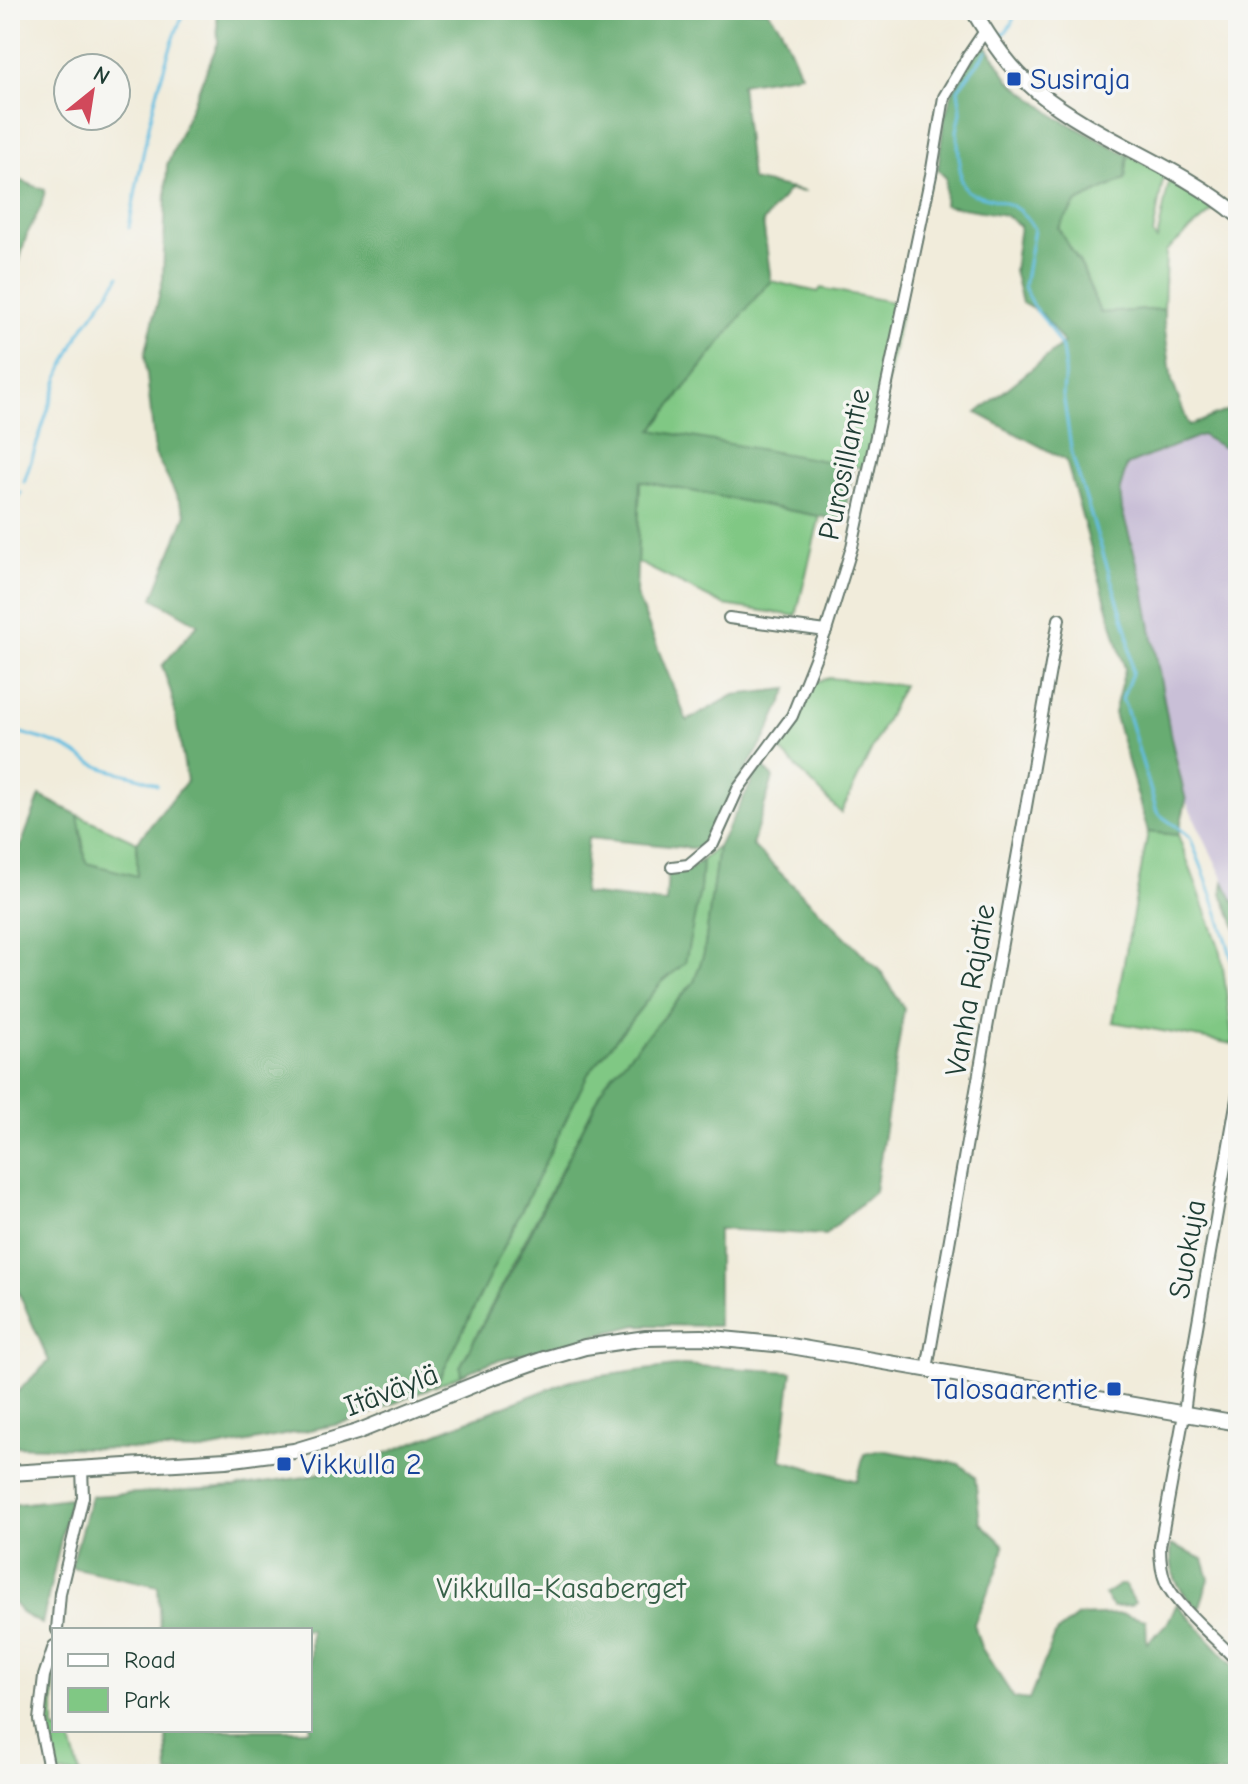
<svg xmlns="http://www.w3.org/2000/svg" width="1248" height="1784" viewBox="0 0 1248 1784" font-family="'Comic Neue',sans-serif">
	<rect width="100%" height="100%" fill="#f6f6f2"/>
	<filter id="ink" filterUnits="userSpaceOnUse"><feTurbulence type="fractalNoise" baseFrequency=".0125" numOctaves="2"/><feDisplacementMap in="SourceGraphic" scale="16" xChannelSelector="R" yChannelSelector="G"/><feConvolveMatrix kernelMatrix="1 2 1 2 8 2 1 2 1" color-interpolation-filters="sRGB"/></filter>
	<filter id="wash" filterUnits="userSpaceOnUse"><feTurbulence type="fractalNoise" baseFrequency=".006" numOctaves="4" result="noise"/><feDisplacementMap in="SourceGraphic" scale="32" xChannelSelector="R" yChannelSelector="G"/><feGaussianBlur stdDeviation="1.8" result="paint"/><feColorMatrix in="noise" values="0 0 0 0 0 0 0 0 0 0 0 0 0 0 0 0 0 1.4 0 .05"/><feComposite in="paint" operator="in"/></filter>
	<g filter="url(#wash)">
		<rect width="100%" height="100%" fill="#f1ecdb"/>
		<polygon fill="#c9bfd7" points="1201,434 1222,447 1238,444 1238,909 1186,801 1171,738 1157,659 1122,510 1120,489 1127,465"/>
		<g fill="#80c884" stroke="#50825c" stroke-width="2">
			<polygon points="1128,155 1164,174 1153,235 1157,240 1170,177 1217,207 1166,251 1164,309 1100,313 1082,267 1058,228 1077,202 1125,179"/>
			<polygon points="771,281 818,292 821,288 903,304 869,469 652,431 757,296"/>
			<polygon points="640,480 820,516 796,616 724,605 637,562"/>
			<polygon points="829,678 903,685 841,813 776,746 798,716 811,683"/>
			<polygon points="78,815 137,842 137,877 86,863"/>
			<polygon points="1148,832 1178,835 1221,952 1233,1044 1113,1022"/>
			<polygon points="718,847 704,953 694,982 606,1082 460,1367 461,1375 436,1386 588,1074 661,983 684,962 700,890 702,860"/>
			<polygon points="50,1668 54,1682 54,1730 68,1730 80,1774 56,1774 43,1720"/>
		</g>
		<g fill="#68ac72" stroke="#447453" stroke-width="2">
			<polygon points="217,10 767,10 781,28 801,74 741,84 751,180 806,192 789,190 763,222 771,281 757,296 652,430 853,466 844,521 640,481 636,594 687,721 734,695 788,689 765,739 735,787 710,841 700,849 588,838 583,894 666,903 668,872 688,870 702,860 700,890 685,963 661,983 588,1074 436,1386 350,1422 202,1451 10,1446 10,1399 49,1361 10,1273 10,874 40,796 78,815 86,863 137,876 137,842 187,781 171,692 162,666 198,624 153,598 186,514 155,454 145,355 163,279 167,165 218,43"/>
			<polygon points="981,44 986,45 1010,81 1058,118 1128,155 1125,179 1077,202 1058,228 1082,267 1100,313 1164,309 1164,322 1172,381 1189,426 1238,406 1238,444 1222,447 1201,435 1127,465 1120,489 1122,510 1143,584 1171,738 1186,801 1178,835 1148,832 1114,713 1125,669 1066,460 977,413 1064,343 1042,314 1022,303 1014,270 1020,226 1005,215 944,205 946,178 938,170 944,119 953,91"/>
			<polygon points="10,172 11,177 45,190 41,207 27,234 10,294"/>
			<polygon points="761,764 773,778 752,845 882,973 904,1009 875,1191 825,1235 718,1229 718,1326 637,1325 489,1363 461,1375 460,1367 514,1266 606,1082 694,982 704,953 718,847"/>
			<polygon points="1224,882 1238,909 1238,932 1222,894"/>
			<polygon points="682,1365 792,1372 781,1460 857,1481 864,1454 881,1450 959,1464 975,1477 980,1522 1004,1545 1000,1564 974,1624 981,1647 1014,1698 1029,1700 1056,1633 1078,1616 1122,1614 1146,1620 1147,1643 1167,1624 1177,1604 1238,1671 1238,1774 168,1774 166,1730 310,1730 310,1630 160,1630 158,1586 71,1567 91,1496 236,1487 305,1477 369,1460 571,1380"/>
			<polygon points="70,1498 42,1624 23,1614 10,1599 10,1505"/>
			<path d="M1171,1545L1203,1559L1209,1579L1199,1609C1176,1587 1170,1577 1171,1545Z"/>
			<polygon points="1119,1585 1125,1585 1135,1603 1130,1606 1113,1607 1104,1595"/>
		</g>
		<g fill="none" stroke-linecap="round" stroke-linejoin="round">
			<g stroke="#63bee1" stroke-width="3">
				<path d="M1000,37C1010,29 1013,22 1016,10"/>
				<path d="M987,51L958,89L961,112L957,131L961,181L967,191L973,194C1001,202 1018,201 1034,229L1024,286L1032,305L1046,322L1062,348L1065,370L1063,394L1072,455L1128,633L1132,673L1122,699L1126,708L1157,812C1167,822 1180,827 1190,837C1210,886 1225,931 1238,981"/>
				<path d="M129,227C143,154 155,79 185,10"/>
				<polyline points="24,482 60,374 79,334 118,279 119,276"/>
				<polyline points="10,535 14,511 21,493"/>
				<path d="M10,730C28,735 47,739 64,747C77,754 89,763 103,768C121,774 139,775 157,785"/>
			</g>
		</g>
	</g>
	<g filter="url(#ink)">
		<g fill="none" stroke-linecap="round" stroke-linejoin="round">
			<defs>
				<g id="street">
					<polyline points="729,618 826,631"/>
					<polyline points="672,867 688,865 713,844 738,789 792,716 826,631 852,547 869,469 931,175 944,97 968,56 985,31"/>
					<path d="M1238,1093L1189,1373L1184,1414L1160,1546C1160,1559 1161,1572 1166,1583C1178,1608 1218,1640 1238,1662"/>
					<polyline points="927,1369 1059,619"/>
					<polyline points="57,1630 60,1593 83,1497 82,1468"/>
					<polyline points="50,1774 39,1720 44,1676 54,1646"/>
				</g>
				<g id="secondary">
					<path d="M973,10C991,41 1010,69 1038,92C1099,141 1178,165 1238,215"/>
					<polyline points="10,1473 226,1460 294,1451 357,1432 493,1377 544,1359 585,1347 646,1338 702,1337 785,1345 1238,1423"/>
				</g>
			</defs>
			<use href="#street" stroke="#687a6e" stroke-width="14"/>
			<use href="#secondary" stroke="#687a6e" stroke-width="18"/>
			<use href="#street" stroke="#fff" stroke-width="10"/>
			<use href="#secondary" stroke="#fff" stroke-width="14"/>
		</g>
	</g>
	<g fill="#1a4fb4" stroke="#f6f6f2" stroke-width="3">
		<rect x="1006" y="71" width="16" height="16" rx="4"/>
		<rect x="1106" y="1381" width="16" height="16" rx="4"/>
		<rect x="276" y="1456" width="16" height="16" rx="4"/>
	</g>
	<g text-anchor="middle" stroke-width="7" stroke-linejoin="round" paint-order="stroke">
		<g font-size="30" fill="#164399" stroke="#f6f6f2" text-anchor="start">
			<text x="1030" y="89">Susiraja</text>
			<text x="1098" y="1399" text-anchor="end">Talosaarentie</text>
			<text x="300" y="1474">Vikkulla 2</text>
		</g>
		<g font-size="30" fill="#1f3d34" stroke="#f6f6f2">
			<text transform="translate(844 464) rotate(-78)" y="10">Purosillantie</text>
			<text transform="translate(970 990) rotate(-80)" y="10">Vanha Rajatie</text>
			<text transform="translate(1187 1249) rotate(-80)" y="10">Suokuja</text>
			<text transform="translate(391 1390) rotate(-21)" y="10">Itäväylä</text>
		</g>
		<g font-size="30" fill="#376048" stroke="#f6f6f2">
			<text x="561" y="1598">Vikkulla-Kasaberget</text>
		</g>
	</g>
	<rect width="1248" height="1784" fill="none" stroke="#f6f6f2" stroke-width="40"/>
	<rect x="52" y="1628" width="260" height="104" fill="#f6f6f2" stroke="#a0aca6" stroke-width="2"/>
	<rect x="68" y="1654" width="40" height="12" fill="#ffffff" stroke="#a0aca6" stroke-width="2"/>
	<text x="124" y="1668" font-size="24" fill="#1f3d34">Road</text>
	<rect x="68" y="1688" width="40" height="24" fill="#80c884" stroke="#a0aca6" stroke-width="2"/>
	<text x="124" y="1708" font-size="24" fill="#1f3d34">Park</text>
	<g transform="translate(92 92) rotate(30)"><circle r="38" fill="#f6f6f2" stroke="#a0aca6" stroke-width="2"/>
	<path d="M0-6L14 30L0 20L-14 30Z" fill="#d1495b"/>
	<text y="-12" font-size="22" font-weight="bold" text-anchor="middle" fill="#1f3d34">N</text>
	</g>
</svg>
